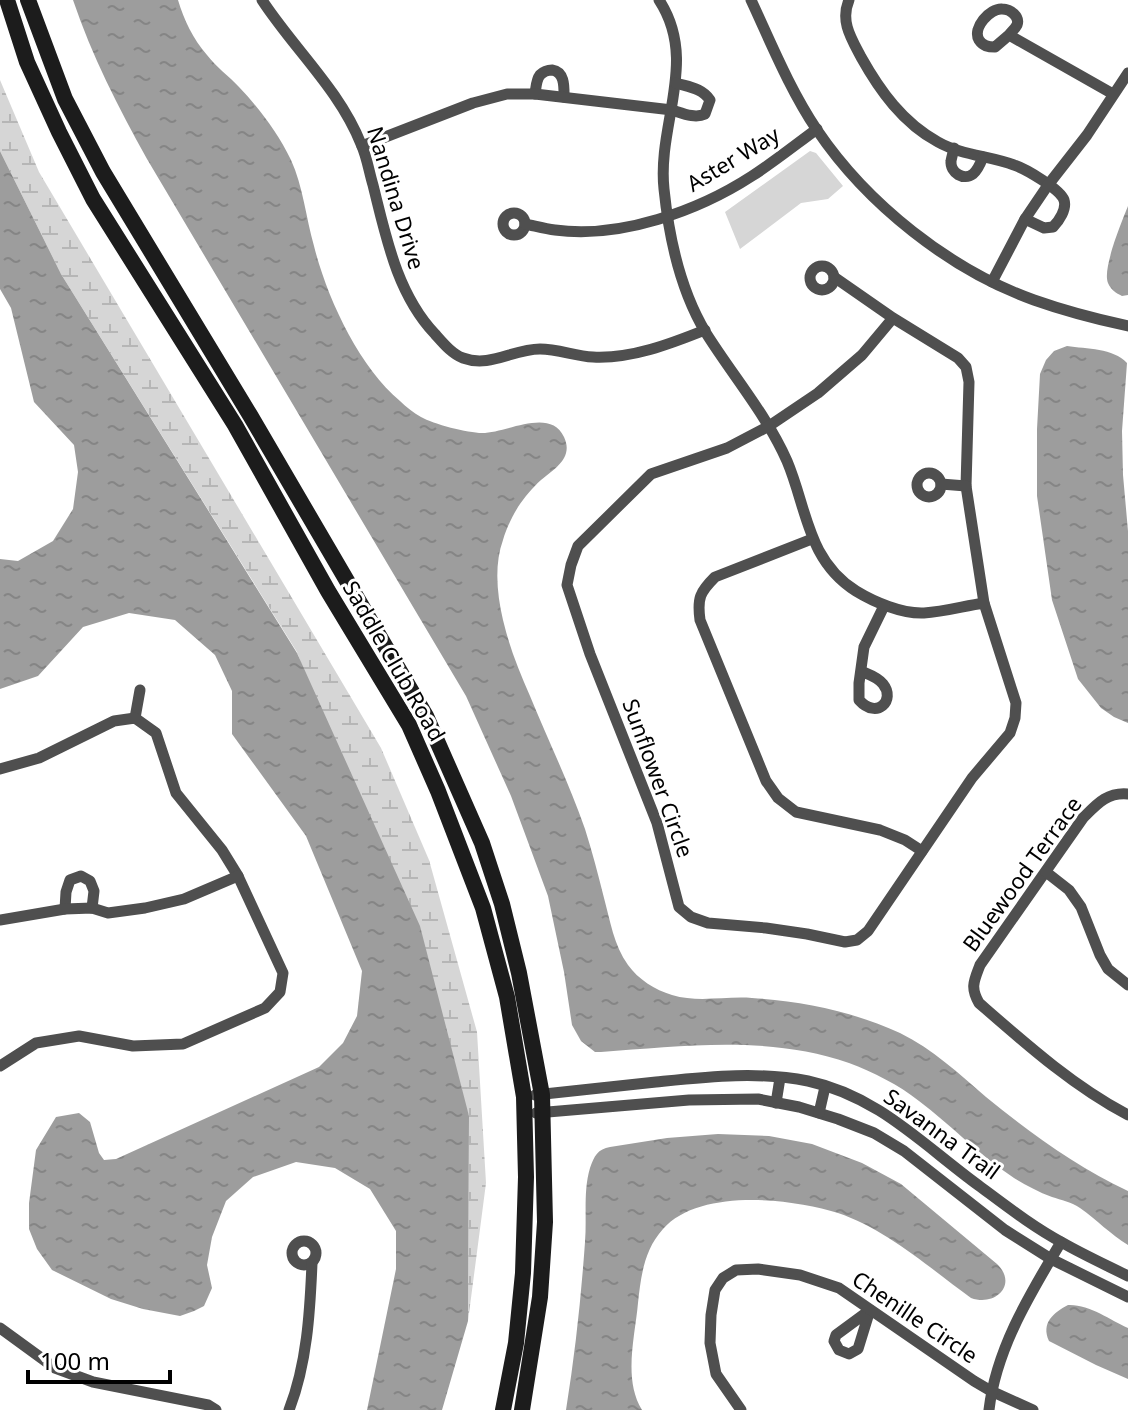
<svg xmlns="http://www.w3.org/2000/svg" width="1128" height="1410" viewBox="0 0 1128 1410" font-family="'Noto Sans',sans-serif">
	<defs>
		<pattern id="wetland-marsh" width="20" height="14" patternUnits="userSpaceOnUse" patternTransform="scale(2)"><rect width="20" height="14" fill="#d6d6d6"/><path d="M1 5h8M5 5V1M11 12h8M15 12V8" fill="none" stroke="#b6b6b6"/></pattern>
		<pattern id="water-ripples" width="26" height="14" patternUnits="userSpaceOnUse" patternTransform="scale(2)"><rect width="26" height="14" fill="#9d9d9d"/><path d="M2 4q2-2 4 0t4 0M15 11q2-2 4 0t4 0" fill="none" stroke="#858585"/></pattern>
	</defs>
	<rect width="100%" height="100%" fill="#fff"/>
	<polygon fill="#d6d6d6" points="810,151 816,153 843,186 828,199 801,203 740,249 725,212"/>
	<polygon fill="url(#wetland-marsh)" points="0,80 39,172 381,748 429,860 477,1032 486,1183 468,1321 469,1116 297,652 61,274 0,151"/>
	<g fill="url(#water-ripples)">
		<path d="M73,0H178C184,20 193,39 207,55C216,67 229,76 239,87C259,108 278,133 291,160C303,186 306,218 314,246C327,298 359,367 400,401C406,407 414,413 421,417C433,424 468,433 482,433C507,433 550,407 564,437C574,458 554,469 541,480C533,487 524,498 518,507C512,517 506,529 503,540C494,565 497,594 503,620C509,646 519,671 530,696C548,740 569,783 585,829C592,851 598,874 604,898C610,920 614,946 628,965C638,979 655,990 672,995C698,1003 725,996 752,998C803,1001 854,1012 900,1033C933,1049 959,1074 986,1097C1030,1133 1077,1167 1128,1191V1245C1110,1234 1097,1220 1080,1208C1072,1202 1061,1200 1052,1197C1038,1192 1026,1185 1014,1178C979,1155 951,1125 919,1101C899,1085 873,1072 849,1063C769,1035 684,1046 601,1052H595L581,1041L572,1025L564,972L548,896L511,796L466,696L147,159C118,107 92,56 73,0Z"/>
		<polygon points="0,151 61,274 297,653 420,926 469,1116 468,1321 442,1410 367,1410 396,1269 396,1231 370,1189 335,1168 296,1162 253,1177 226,1201 212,1237 207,1265 212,1288 204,1306 194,1311 180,1316 143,1309 111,1299 52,1270 37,1249 29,1229 29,1203 36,1150 56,1117 79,1113 90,1122 99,1153 104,1160 116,1159 319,1067 343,1043 357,1016 362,971 306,836 232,734 232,691 215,655 175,620 129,613 83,627 38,676 0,689 0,559 18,561 53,541 73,509 78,472 74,445 34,402 11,308 0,289"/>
		<path d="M1128,206V295L1122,296C1116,293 1111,290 1108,283C1102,269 1122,221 1128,206Z"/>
		<path d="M1067,346C1087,349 1113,348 1127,363L1122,431L1123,475L1128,531V723L1114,717L1101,708L1078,679L1052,600L1037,496V429L1040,374L1046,360L1054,351Z"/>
		<path d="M718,1134L769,1136L812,1144L862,1163L901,1184L997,1264C1018,1284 996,1307 971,1298C931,1269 886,1229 838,1213C791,1198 699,1188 663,1229C644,1250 641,1276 638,1303C635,1337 623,1379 642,1410H566C575,1354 581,1299 585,1242C587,1218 583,1191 590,1168C594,1156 598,1149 610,1147L667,1138Z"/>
		<path d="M1068,1305C1089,1304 1110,1320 1128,1328V1379L1096,1365L1049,1341C1041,1323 1053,1313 1068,1305Z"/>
	</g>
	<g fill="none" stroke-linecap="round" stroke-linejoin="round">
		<g stroke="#4f4f4f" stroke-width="11">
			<path d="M262,0C294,49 339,89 361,144C367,157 369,172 373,185C386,237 397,294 435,334C443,343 452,354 463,358C490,368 513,349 540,349C558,349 575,356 593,357C631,359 670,344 705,330"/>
			<path d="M659,0C699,61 657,124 664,189C669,238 680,290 706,333C733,376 766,414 787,461C807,508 807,560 856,591C874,602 902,614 924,613C944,612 964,606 984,603"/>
			<path d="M751,0C771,43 790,90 817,130C867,204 950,270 1034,300C1065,311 1096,319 1128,326"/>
			<path d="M849,0C840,21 851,38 861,57C880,91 903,123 938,142C961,155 990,156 1014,165C1026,169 1060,189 1064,200C1067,209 1059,221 1053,227L1044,228L1025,219"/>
			<path d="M1009,35C1011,32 1015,29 1017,25C1020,17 1011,9 1002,9C990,8 972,28 979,40C983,46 988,47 995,47L1009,35L1113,94"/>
			<path d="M535,94C536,88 536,80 540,75C543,72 548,70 552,70C565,72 564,87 564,97"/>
			<path d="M362,146L473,103L507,94H535L672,110C682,113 695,119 705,114L710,100C702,88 689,87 676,83"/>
			<path d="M954,148C954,149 951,160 951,161C950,173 964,181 973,174C978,170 981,162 983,157"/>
			<circle cx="514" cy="224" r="11"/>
			<path d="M525,224C535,226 545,229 555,230C620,239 698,211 752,176C774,162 795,145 817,129"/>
			<circle cx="822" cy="278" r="12"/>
			<polyline points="834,277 893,318 958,358 966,367 969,382 966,486 984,603 1016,703 1015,718 1010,733 972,778 868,931 857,940 845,942 807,934 766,928 708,923 691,917 679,907 657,823 590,654 567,585 571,565 578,546 651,474 727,448 769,426 818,393 862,355 893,318"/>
			<polyline points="992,282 1025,219 1048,185 1087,135 1128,73"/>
			<circle cx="929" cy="485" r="12"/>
			<polyline points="941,484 966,486"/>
			<path d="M812,539L715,577C700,592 697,598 700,620L766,781L778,798L796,812L880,830L905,840L922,851"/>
			<path d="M861,671C868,674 878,677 883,684C896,700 877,720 859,700V683L864,647L884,606"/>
			<polyline points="135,718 140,690"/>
			<polyline points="0,769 39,758 114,721 135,718 156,733 176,793 222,850 238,876 283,973 280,992 265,1008 183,1044 133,1046 79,1036 36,1043 0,1066"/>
			<path d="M1128,794C1107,792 1097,804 1083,818L980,965C974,981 970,987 979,1003C1026,1044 1073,1086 1128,1115"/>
			<polyline points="1046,872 1069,890 1081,907 1100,955 1108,969 1128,985"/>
			<polyline points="65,909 66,892 70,880 81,876 90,881 94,891 92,908"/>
			<polyline points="0,920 65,909 92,908 108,913 145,908 184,899 238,876"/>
			<path d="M535,1095C575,1091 616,1086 656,1082C706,1077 758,1071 808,1081C878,1096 922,1144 978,1185C1005,1205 1033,1227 1063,1243C1084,1255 1106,1265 1128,1276"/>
			<polyline points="776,1103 780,1078"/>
			<polyline points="536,1113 689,1100 758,1099 799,1107 838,1119 874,1133 904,1151 1005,1230 1051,1259 1128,1297"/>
			<polyline points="819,1113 825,1087"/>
			<circle cx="304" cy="1253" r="12"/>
			<polygon points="870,1310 858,1349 849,1354 839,1350 834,1341 836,1335"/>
			<polyline points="0,1328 55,1368 93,1382 208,1405 216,1410"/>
			<path d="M289,1410C307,1364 310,1312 312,1263"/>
			<polyline points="741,1410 716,1374 710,1343 711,1315 715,1290 723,1278 736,1270 758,1269 800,1275 839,1288 974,1381 991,1391 1033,1410"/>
			<path d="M989,1410C996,1349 1030,1294 1061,1242"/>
		</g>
		<g stroke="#1c1c1c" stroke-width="16">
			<polyline points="7,0 27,62 59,132 93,199 235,425 328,591 409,725 438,791 483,908 507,997 524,1097 526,1177 523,1273 516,1343 503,1410"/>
			<polyline points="28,0 65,99 103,172 250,415 426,716 482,843 502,904 519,973 542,1095 545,1222 540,1297 522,1410"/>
		</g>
	</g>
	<g text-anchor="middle" stroke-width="6" stroke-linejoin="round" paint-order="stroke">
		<g font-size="22" fill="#000" stroke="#fff">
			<text transform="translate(733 159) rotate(-31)" y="8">Aster Way</text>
			<text transform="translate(396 198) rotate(73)" y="8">Nandina Drive</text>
			<text transform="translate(394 661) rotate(60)" y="8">Saddle Club Road</text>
			<text transform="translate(658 778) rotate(70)" y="8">Sunflower Circle</text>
			<text transform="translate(1022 874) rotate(-54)" y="8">Bluewood Terrace</text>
			<text transform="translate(942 1134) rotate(36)" y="8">Savanna Trail</text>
			<text transform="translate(915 1317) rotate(34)" y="8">Chenille Circle</text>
		</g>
	</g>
	<path d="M28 1370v12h142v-12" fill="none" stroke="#000000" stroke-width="4"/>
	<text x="40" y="1370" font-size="24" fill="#000000" stroke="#ffffff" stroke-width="6" paint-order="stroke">100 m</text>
</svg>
